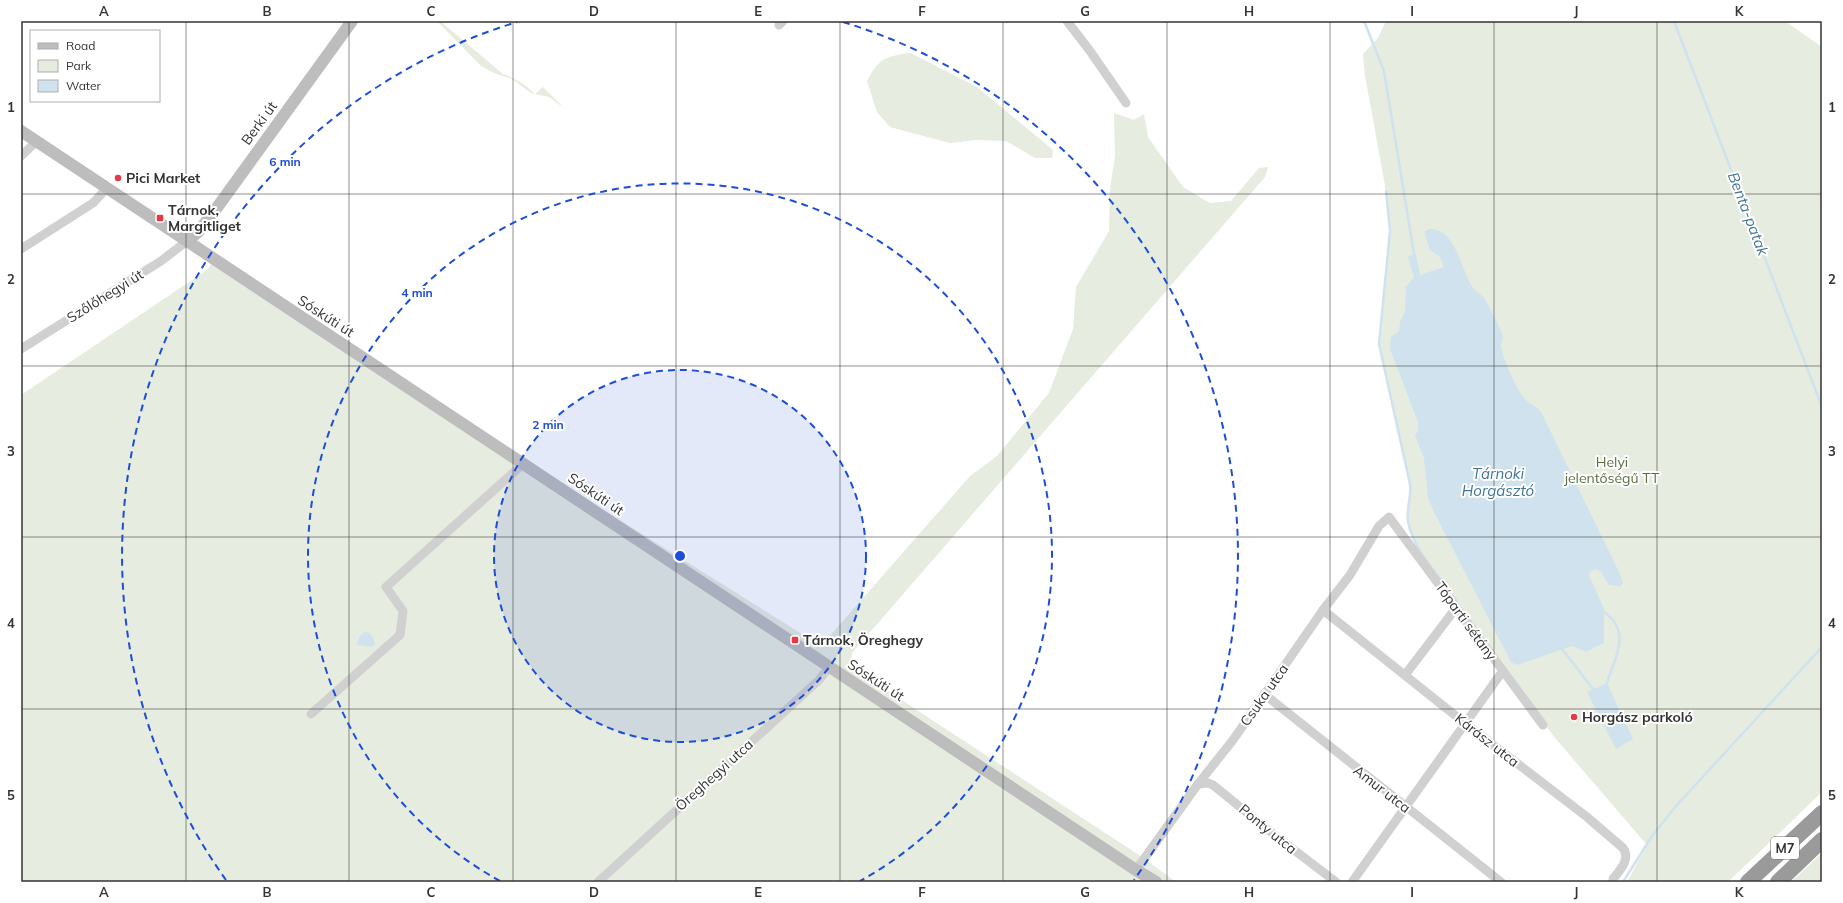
<svg xmlns="http://www.w3.org/2000/svg" width="1843" height="903" viewBox="0 0 1843 903" font-family="Mulish,sans-serif">
	<rect width="100%" height="100%" fill="#fff"/>
	<g fill="#e6ecdf">
		<path d="M437,21H440L503,74C517,79 525,84 535,94L543,87L564,108L549,97L531,93L512,79L494,73L481,66Z"/>
		<path d="M1386,21H1785L1822,47V792L1728,882H1627L1647,845L1555,738L1419,549C1412,535 1406,522 1408,506C1409,498 1411,492 1410,484L1379,344L1390,231L1386,191L1365,76L1363,54L1378,38Z"/>
		<path d="M911,53L977,87L1053,150L1052,158H1035L1006,141L976,140L950,143L890,127L877,112L867,81C879,58 886,56 911,53Z"/>
		<polygon points="1114,113 1134,120 1144,114 1148,137 1183,187 1210,203 1231,201 1259,168 1268,167 1265,177 852,653 851,667 1142,857 1176,882 21,882 21,395 207,270 217,257 535,467 821,646 970,476 997,456 1049,393 1073,329 1076,287 1109,231 1110,189 1115,156"/>
		<polygon points="1822,853 1822,882 1791,882"/>
	</g>
	<g fill="#cfe2ee">
		<path d="M1430,229C1456,228 1461,271 1473,288C1476,292 1481,294 1484,298C1488,304 1499,326 1502,333C1504,339 1502,340 1501,345C1501,353 1512,378 1516,385C1518,390 1523,397 1526,400C1531,405 1537,406 1541,412L1620,574L1623,583L1620,586L1609,585L1601,572L1596,569L1591,571L1589,575L1604,609V643L1586,652L1572,646L1520,664L1517,665L1511,662L1433,510L1428,498L1424,458L1415,436L1418,430V422L1390,349L1391,337L1399,331L1400,322L1405,312L1406,287L1414,277L1408,257L1414,254L1416,255L1420,275L1444,267L1440,257L1430,250L1425,235V231Z"/>
		<path d="M365,632C372,633 374,639 375,645L372,647L358,645L357,642L360,636Z"/>
		<polygon points="1607,683 1633,739 1616,749 1587,692"/>
	</g>
	<g fill="none" stroke-linecap="round" stroke-linejoin="round">
		<g stroke="#cfe2ee" stroke-width="2.5">
			<polyline points="1364,21 1384,71 1414,254"/>
			<polyline points="1674,21 1822,407"/>
			<path d="M1386,191L1390,231L1379,344L1410,484C1412,496 1406,508 1408,521C1412,548 1440,578 1456,600"/>
			<path d="M1602,610C1606,615 1612,617 1615,623C1627,641 1612,665 1607,683"/>
			<polyline points="1562,649 1593,689"/>
			<polyline points="1623,882 1652,836 1676,806 1822,647"/>
		</g>
		<g stroke="#d0d0d0" stroke-width="9">
			<polyline points="1067,21 1090,51 1126,103"/>
			<polyline points="779,25 783,21"/>
			<polyline points="21,156 37,141"/>
			<polyline points="21,249 93,203 107,188"/>
			<polyline points="21,349 161,261 187,241"/>
			<path d="M1323,610L1466,724L1587,817L1623,848C1631,859 1620,870 1613,879"/>
			<polyline points="1405,675 1456,608"/>
			<polyline points="1264,694 1501,882"/>
			<polyline points="311,714 400,635 403,611 386,587 523,464"/>
			<polyline points="1198,784 1208,783 1213,785 1277,837 1336,882"/>
			<polyline points="1136,870 1198,784 1233,740 1323,610 1350,575 1379,526 1389,517 1543,725"/>
			<polyline points="598,882 819,680 829,667"/>
			<polyline points="1352,882 1502,672"/>
		</g>
		<g stroke="#bdbdbd" stroke-width="12">
			<polyline points="21,131 1136,870 1156,882"/>
			<polyline points="187,241 198,232 216,209 352,21"/>
		</g>
		<g stroke="#9a9a9a" stroke-width="16">
			<polyline points="1748,882 1822,813"/>
			<polyline points="1778,882 1822,840"/>
		</g>
	</g>
	<path fill="none" stroke="#333" stroke-width="1" stroke-opacity="0.55" d="M186,21V882M349,21V882M513,21V882M676,21V882M840,21V882M1003,21V882M1167,21V882M1330,21V882M1494,21V882M1657,21V882M21,194H1822M21,366H1822M21,537H1822M21,709H1822"/>
	<circle cx="680" cy="556" r="186" fill="#1d4ed8" fill-opacity=".12"/>
	<g fill="none" stroke="#1d4ed8" stroke-width="2" stroke-dasharray="7 5">
		<circle cx="680" cy="556" r="186"/>
		<path d="M500 881A372 372 0 1 1 860 881"/>
		<path d="M226 880A558 558 0 0 1 517 22M843 22A558 558 0 0 1 1134 880"/>
	</g>
	<g fill="#e63946" stroke="#fff" stroke-width="1.5">
		<circle cx="118" cy="178" r="4"/>
		<rect x="156" y="214" width="8" height="8" rx="2"/>
		<rect x="791" y="636" width="8" height="8" rx="2"/>
		<circle cx="1574" cy="717" r="4"/>
	</g>
	<g text-anchor="middle" stroke-width="4" stroke-linejoin="round" paint-order="stroke">
		<rect fill="#fff" stroke="#707070" stroke-width="1" x="1771" y="837" width="28" height="22" rx="3"/>
		<g font-size="13" font-weight="bold" fill="#333">
			<text x="1785" y="853">M7</text>
		</g>
		<g font-size="14" fill="#333" stroke="#fff">
			<text transform="translate(259 123) rotate(-54)" y="5">Berki út</text>
			<text transform="translate(105 296) rotate(-32)" y="5">Szőlőhegyi út</text>
			<text transform="translate(326 316) rotate(33)" y="5">Sóskúti út</text>
			<text transform="translate(596 494) rotate(34)" y="5">Sóskúti út</text>
			<text transform="translate(1466 621) rotate(54)" y="5">Tóparti sétány</text>
			<text transform="translate(876 680) rotate(33)" y="5">Sóskúti út</text>
			<text transform="translate(1264 695) rotate(-55)" y="5">Csuka utca</text>
			<text transform="translate(1487 740) rotate(38)" y="5">Kárász utca</text>
			<text transform="translate(714 775) rotate(-42)" y="5">Öreghegyi utca</text>
			<text transform="translate(1382 789) rotate(38)" y="5">Amur utca</text>
			<text transform="translate(1268 829) rotate(39)" y="5">Ponty utca</text>
		</g>
		<g font-size="14" font-weight="bold" fill="#333" stroke="#fff" text-anchor="start">
			<text x="126" y="183">Pici Market</text>
			<text x="168" y="215">Tárnok,<tspan x="168" dy="16">Margitliget</tspan></text>
			<text x="803" y="645">Tárnok, Öreghegy</text>
			<text x="1582" y="722">Horgász parkoló</text>
		</g>
		<g font-size="14" fill="#56703f" stroke="#fff">
			<text x="1612" y="467">Helyi<tspan x="1612" dy="16">jelentőségű TT</tspan></text>
		</g>
		<g font-size="15" font-style="italic" fill="#3f7597" stroke="#fff">
			<text transform="translate(1748 214) rotate(69)" y="5">Benta-patak</text>
			<text x="1498" y="479">Tárnoki<tspan x="1498" dy="17">Horgásztó</tspan></text>
		</g>
	</g>
	<circle cx="680" cy="556" r="6" fill="#1d4ed8" stroke="#fff" stroke-width="2"/>
	<g font-size="12" text-anchor="middle" font-weight="bold" fill="#1d4ed8" stroke="#fff" stroke-width="4" stroke-linejoin="round" paint-order="stroke">
		<text x="285" y="166">6 min</text>
		<text x="417" y="297">4 min</text>
		<text x="548" y="429">2 min</text>
	</g>
	<rect width="1843" height="903" fill="none" stroke="#ffffff" stroke-width="44"/>
	<rect x="30" y="30" width="130" height="72" fill="#ffffff" stroke="#adadad"/>
	<rect x="38" y="43" width="20" height="6" fill="#bdbdbd" stroke="#adadad"/>
	<text x="66" y="50" font-size="12" fill="#333333">Road</text>
	<rect x="38" y="60" width="20" height="12" fill="#e6ecdf" stroke="#adadad"/>
	<text x="66" y="70" font-size="12" fill="#333333">Park</text>
	<rect x="38" y="80" width="20" height="12" fill="#cfe2ee" stroke="#adadad"/>
	<text x="66" y="90" font-size="12" fill="#333333">Water</text>
	<rect x="22" y="22" width="1799" height="859" fill="none" stroke="#333" stroke-width="1.5"/>
	<g font-size="13" text-anchor="middle" font-weight="bold" fill="#333">
		<text x="104" y="16">A</text>
		<text x="267" y="16">B</text>
		<text x="431" y="16">C</text>
		<text x="594" y="16">D</text>
		<text x="758" y="16">E</text>
		<text x="922" y="16">F</text>
		<text x="1085" y="16">G</text>
		<text x="1249" y="16">H</text>
		<text x="1412" y="16">I</text>
		<text x="1576" y="16">J</text>
		<text x="1739" y="16">K</text>
		<text x="11" y="112">1</text>
		<text x="1832" y="112">1</text>
		<text x="11" y="284">2</text>
		<text x="1832" y="284">2</text>
		<text x="11" y="456">3</text>
		<text x="1832" y="456">3</text>
		<text x="11" y="628">4</text>
		<text x="1832" y="628">4</text>
		<text x="11" y="800">5</text>
		<text x="1832" y="800">5</text>
		<text x="104" y="897">A</text>
		<text x="267" y="897">B</text>
		<text x="431" y="897">C</text>
		<text x="594" y="897">D</text>
		<text x="758" y="897">E</text>
		<text x="922" y="897">F</text>
		<text x="1085" y="897">G</text>
		<text x="1249" y="897">H</text>
		<text x="1412" y="897">I</text>
		<text x="1576" y="897">J</text>
		<text x="1739" y="897">K</text>
	</g>
</svg>
